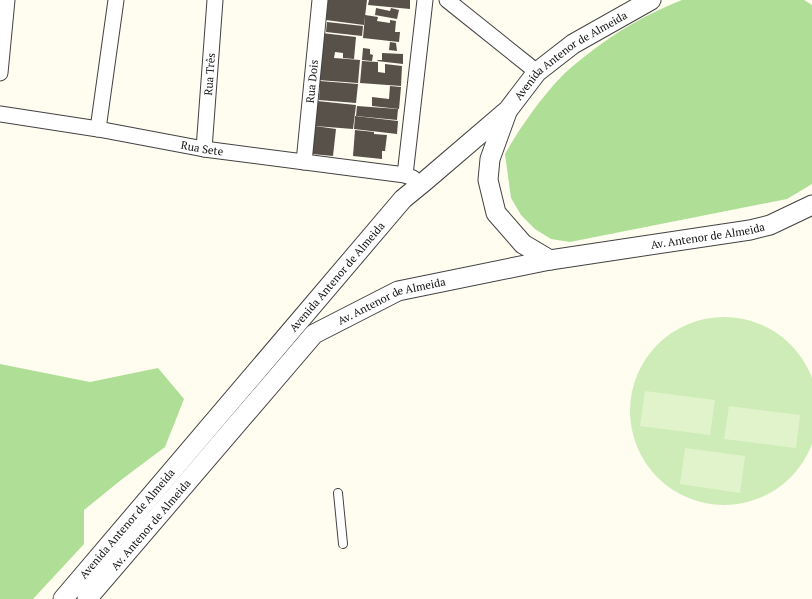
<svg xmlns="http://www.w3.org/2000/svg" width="812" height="599" viewBox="0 0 812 599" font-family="'PT Serif',serif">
	<rect width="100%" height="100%" fill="#fffdf0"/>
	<circle fill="#ceecb7" cx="724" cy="411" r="94"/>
	<g fill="#afde96">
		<path d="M682,0H804L812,5V184L787,199L570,242L551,239L535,229L521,215L511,198L505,154C521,126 542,96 565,73C571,67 578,62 584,57C614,33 646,14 682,0Z"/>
		<polygon points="0,364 90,382 158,368 184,399 165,447 121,480 84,510 84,544 33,599 0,599"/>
	</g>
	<g fill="#e1f3ca">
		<polygon points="645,391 715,400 710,435 640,426"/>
		<polygon points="729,406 800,415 796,448 724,439"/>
		<polygon points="685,448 745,456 740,493 680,484"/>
	</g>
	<g fill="#58514a">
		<polygon points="328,0 367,0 364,25 326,20"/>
		<polygon points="369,0 410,0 410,9 368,5"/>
		<polygon points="376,8 390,11 391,8 399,10 397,19 375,15"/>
		<polygon points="365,15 378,17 377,21 390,23 390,20 396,21 395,32 400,32 399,42 363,38"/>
		<polygon points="327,22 363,26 362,36 326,32"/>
		<polygon points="322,33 356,37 354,59 343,58 343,53 335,52 334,58 360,60 358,83 318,80"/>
		<polygon points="390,42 396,43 397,51 389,50"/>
		<polygon points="363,48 370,49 370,54 373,55 372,61 362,60"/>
		<polygon points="382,53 403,54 403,64 377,61 378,60 382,60"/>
		<polygon points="362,61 378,62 378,72 385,73 385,64 402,66 401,86 360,83"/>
		<polygon points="320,81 358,84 356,103 319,100"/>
		<polygon points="390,86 401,87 399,109 372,106 372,97 389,99"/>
		<polygon points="317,101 356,105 353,129 315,126"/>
		<polygon points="357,106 398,109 397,120 356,116"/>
		<polygon points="355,116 398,121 397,134 354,129"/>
		<polygon points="315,126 336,129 333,156 312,154"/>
		<polygon points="355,130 374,132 374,134 387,135 385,151 382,151 382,159 353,156"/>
	</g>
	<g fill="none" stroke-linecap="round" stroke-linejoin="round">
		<defs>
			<polyline id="service" points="338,493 343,544"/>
			<g id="minor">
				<polyline points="447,0 537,72"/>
				<polyline points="0,73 7,0"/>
				<path id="s1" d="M0,114L98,129L204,149L405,175"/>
				<polyline points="98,129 116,0"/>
				<path id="s2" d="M204,149L215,0"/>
				<path id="s3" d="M304,162L320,0"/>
				<polyline points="413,178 405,175 425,0"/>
			</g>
			<g id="tertiary">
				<polyline points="507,112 490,159 488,180 496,213 523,244 550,260"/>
				<path id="s4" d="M63,599L403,199L425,181L508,110L537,72L573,44L651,0"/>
				<path id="s5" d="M87,599L314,334L398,291L550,260L750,230L770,225L812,205"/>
			</g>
		</defs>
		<use href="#service" stroke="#424242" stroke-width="10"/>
		<use href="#minor" stroke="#424242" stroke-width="17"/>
		<use href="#tertiary" stroke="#424242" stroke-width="21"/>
		<use href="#service" stroke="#fff" stroke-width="8"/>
		<use href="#minor" stroke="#fff" stroke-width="15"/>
		<use href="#tertiary" stroke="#fff" stroke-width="19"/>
	</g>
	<g text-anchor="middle" stroke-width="4" stroke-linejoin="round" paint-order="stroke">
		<g font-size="11" fill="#0f0f0f" stroke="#fff">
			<text dy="4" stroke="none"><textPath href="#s4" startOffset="747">Avenida Antenor de Almeida</textPath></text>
			<text dy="4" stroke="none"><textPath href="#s2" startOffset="75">Rua Três</textPath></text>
			<text dy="4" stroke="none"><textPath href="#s3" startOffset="81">Rua Dois</textPath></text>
			<text dy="4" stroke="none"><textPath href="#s1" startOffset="205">Rua Sete</textPath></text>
			<text dy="4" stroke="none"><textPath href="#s5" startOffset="758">Av. Antenor de Almeida</textPath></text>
			<text dy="4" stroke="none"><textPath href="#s4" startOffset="423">Avenida Antenor de Almeida</textPath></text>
			<text dy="4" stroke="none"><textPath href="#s5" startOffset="434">Av. Antenor de Almeida</textPath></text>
			<text dy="4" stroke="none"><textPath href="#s4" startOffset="99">Avenida Antenor de Almeida</textPath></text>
			<text dy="4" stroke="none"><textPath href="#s5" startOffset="98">Av. Antenor de Almeida</textPath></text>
		</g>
	</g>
</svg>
